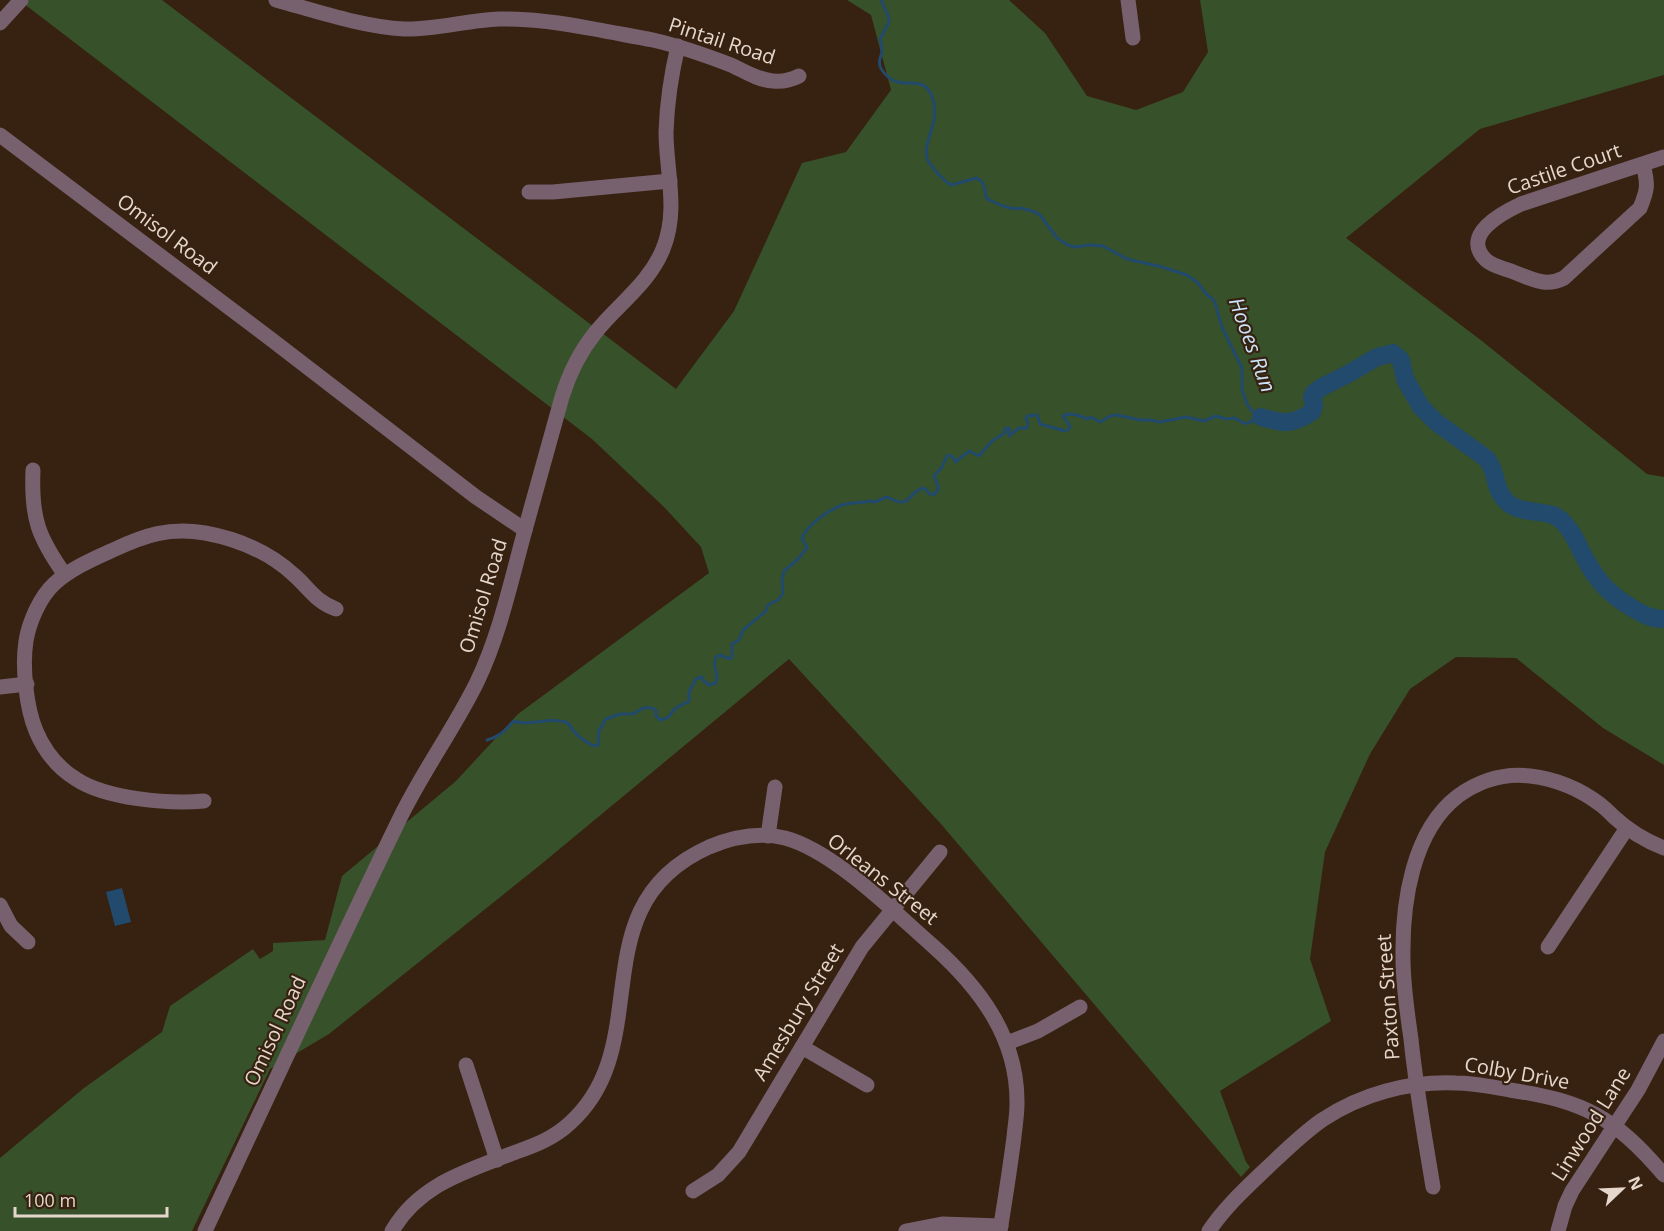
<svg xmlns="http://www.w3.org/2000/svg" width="1664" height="1231" viewBox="0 0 1664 1231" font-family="'Open Sans',sans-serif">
	<rect width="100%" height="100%" fill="#372110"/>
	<polygon fill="#37512a" points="19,0 162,0 676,389 734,311 802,163 846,152 891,90 871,15 847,0 1009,0 1045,33 1087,96 1136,110 1183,92 1208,52 1200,0 1664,0 1664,75 1480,129 1346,238 1482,341 1647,474 1664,477 1664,765 1603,728 1516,658 1456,657 1410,689 1370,754 1325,852 1310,959 1331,1021 1220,1091 1246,1162 1250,1167 1241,1177 941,824 789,659 539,866 329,1034 270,1069 192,1231 0,1231 0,1158 84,1088 162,1032 170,1006 253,949 260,959 273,951 273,943 325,940 342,876 456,781 518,714 709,573 701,547 664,507 592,439"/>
	<polygon fill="#224a6d" points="122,888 131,922 115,926 106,892"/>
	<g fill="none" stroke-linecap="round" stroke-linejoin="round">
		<g stroke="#224a6d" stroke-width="3">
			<path d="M881,0C891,24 893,15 880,39C881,43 883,48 882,52C881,57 878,60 880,66C881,70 885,74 888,77C903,91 925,72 933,99C940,124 923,139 927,158C928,163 934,168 937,173C942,177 945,182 951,185L977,178C986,183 984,191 987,199L1003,206L1015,209L1021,208L1035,212L1040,215L1057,238L1068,245L1074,247L1090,245L1103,246L1127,259L1162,267L1187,275L1198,283L1207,295L1212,298L1215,303L1222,327L1241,366L1242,370V389L1247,404L1251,410L1261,417"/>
			<path d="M487,740C502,735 504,731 514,721C530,727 549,716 568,723C574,734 583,741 594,746L598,745L599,731L606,719L620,714H633L643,708H652L656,710V716L660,720C673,717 667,716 675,709C679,705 685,704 689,701V692L696,679L702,677L703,680L709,685L716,683C720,670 711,670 716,657L720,655L730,659L732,657V644L739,640L743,630L766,611L768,605L778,600L783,593L782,580L784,571L798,559L806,549L807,547L802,539C806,525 829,510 842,505C851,502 862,503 871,501L875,502L887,497C913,510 904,495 923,488L927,490L929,494H935L938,490V486L934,476L942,467L947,456L949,455L953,457L955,462L969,451L979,456L992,441L1003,434L1006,428L1010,429L1008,433L1009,436L1019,428H1027L1028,422L1026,419L1027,416L1037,415L1040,424L1065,431L1069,429L1070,426L1063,416L1068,414L1077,415L1088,419L1091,417L1100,422L1110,416L1117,415L1140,420H1150L1160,422L1186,417L1204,421L1216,416L1226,419L1235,418C1250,428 1245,422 1261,417"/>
		</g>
		<path stroke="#224a6d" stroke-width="18" d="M1261,417C1283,424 1292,425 1312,412L1314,405L1312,397L1314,393L1322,387L1348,374L1377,357L1393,353L1401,360L1405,379L1421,407L1436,422L1487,459C1498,473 1493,487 1505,500C1522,518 1549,506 1563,522C1572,531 1577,542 1582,553C1596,580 1608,594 1634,609C1644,615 1652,619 1664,619"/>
		<g stroke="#77616e" stroke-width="15">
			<path d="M276,0C316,11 363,27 404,29C436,30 468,20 499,19C532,18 563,23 594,29C614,33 633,36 653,40C679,46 705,55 731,65C744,71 758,80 773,81C782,82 791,80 799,76"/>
			<polyline points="1128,0 1133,38"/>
			<polyline points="0,23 21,0"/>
			<path d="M0,135L272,340L476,497L525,530C511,581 500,634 477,682C454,729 422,772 399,820C333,956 269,1094 205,1231"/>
			<path d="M1643,164C1648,184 1648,189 1640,208L1564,278C1545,288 1530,278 1511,271C1503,268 1492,266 1486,260C1460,235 1502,213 1521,204L1664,157"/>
			<polyline points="529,192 553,192 670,181"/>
			<path d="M33,470C31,518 38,537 65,575"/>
			<path d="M525,530L562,397C569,374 579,353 595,333C617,305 649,284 663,249C679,210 666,171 666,132C667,103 671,75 678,46"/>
			<polyline points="0,687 27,684"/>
			<path d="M204,801C168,804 106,799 76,779C58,768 44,750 36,731C26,707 22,666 26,641C29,622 40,597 54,584C70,569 93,559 113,550C145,535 169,527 205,533C238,539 269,552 294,575C309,588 316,602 336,609"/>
			<polyline points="768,836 775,787"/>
			<polyline points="0,905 11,926 28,942"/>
			<polyline points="1548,947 1627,828"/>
			<polyline points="1007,1043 1038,1031 1080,1007"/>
			<polyline points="802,1047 867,1085"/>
			<polyline points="466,1065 497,1160"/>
			<path d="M1433,1187C1425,1138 1416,1089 1411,1039C1407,1012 1403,985 1403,958C1402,904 1412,831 1458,796C1479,781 1504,773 1530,776C1556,779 1580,789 1601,805C1606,809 1610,813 1614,817C1628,830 1646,841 1664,848"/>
			<polyline points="693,1191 718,1175 739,1152 862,947 940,852"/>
			<path d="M392,1231C420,1183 468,1171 516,1152C536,1145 554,1138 570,1123C659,1043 577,906 709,847C733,837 760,832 785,838C834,851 895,913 933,946C980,988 1018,1038 1017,1104C1017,1115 1015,1126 1014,1137C1010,1168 1005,1200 1000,1231"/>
			<polyline points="906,1231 942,1224 1001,1226"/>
			<path d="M1209,1231C1225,1207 1246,1188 1267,1168C1285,1151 1302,1134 1322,1120C1361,1094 1409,1081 1456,1083C1474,1083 1492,1087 1510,1090C1584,1101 1615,1117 1664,1175"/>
			<polyline points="1558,1231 1565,1206 1572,1191 1638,1090 1664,1041"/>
		</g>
	</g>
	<g text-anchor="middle" stroke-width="4.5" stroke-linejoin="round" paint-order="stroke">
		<g font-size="20" fill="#e5d7cc" stroke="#372110">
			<text transform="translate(722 41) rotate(18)" y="7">Pintail Road</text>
			<text transform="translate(1564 169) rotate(-19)" y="7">Castile Court</text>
			<text transform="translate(167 234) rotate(37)" y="7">Omisol Road</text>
			<text transform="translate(483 596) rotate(-73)" y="7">Omisol Road</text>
			<text transform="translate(883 879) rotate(38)" y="7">Orleans Street</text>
			<text transform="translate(1388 997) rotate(-94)" y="7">Paxton Street</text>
			<text transform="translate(798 1012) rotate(-59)" y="7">Amesbury Street</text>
			<text transform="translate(275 1031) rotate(-65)" y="7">Omisol Road</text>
			<text transform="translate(1517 1073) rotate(10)" y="7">Colby Drive</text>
			<text transform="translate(1591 1124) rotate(-58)" y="7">Linwood Lane</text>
		</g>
		<g font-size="21" font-style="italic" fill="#cae3fa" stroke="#372110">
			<text transform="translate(1252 345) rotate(70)" y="7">Hooes Run</text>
		</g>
	</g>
	<g transform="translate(1622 1189) rotate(67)" stroke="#372110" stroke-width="4.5" paint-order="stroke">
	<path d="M0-4.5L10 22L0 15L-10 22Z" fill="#e5d7cc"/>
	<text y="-9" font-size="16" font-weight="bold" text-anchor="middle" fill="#e5d7cc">N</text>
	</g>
	<path d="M15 1207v9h152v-9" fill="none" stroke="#e5d7cc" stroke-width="3"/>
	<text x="24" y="1207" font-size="18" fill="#e5d7cc" stroke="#372110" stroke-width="4.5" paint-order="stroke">100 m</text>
</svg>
